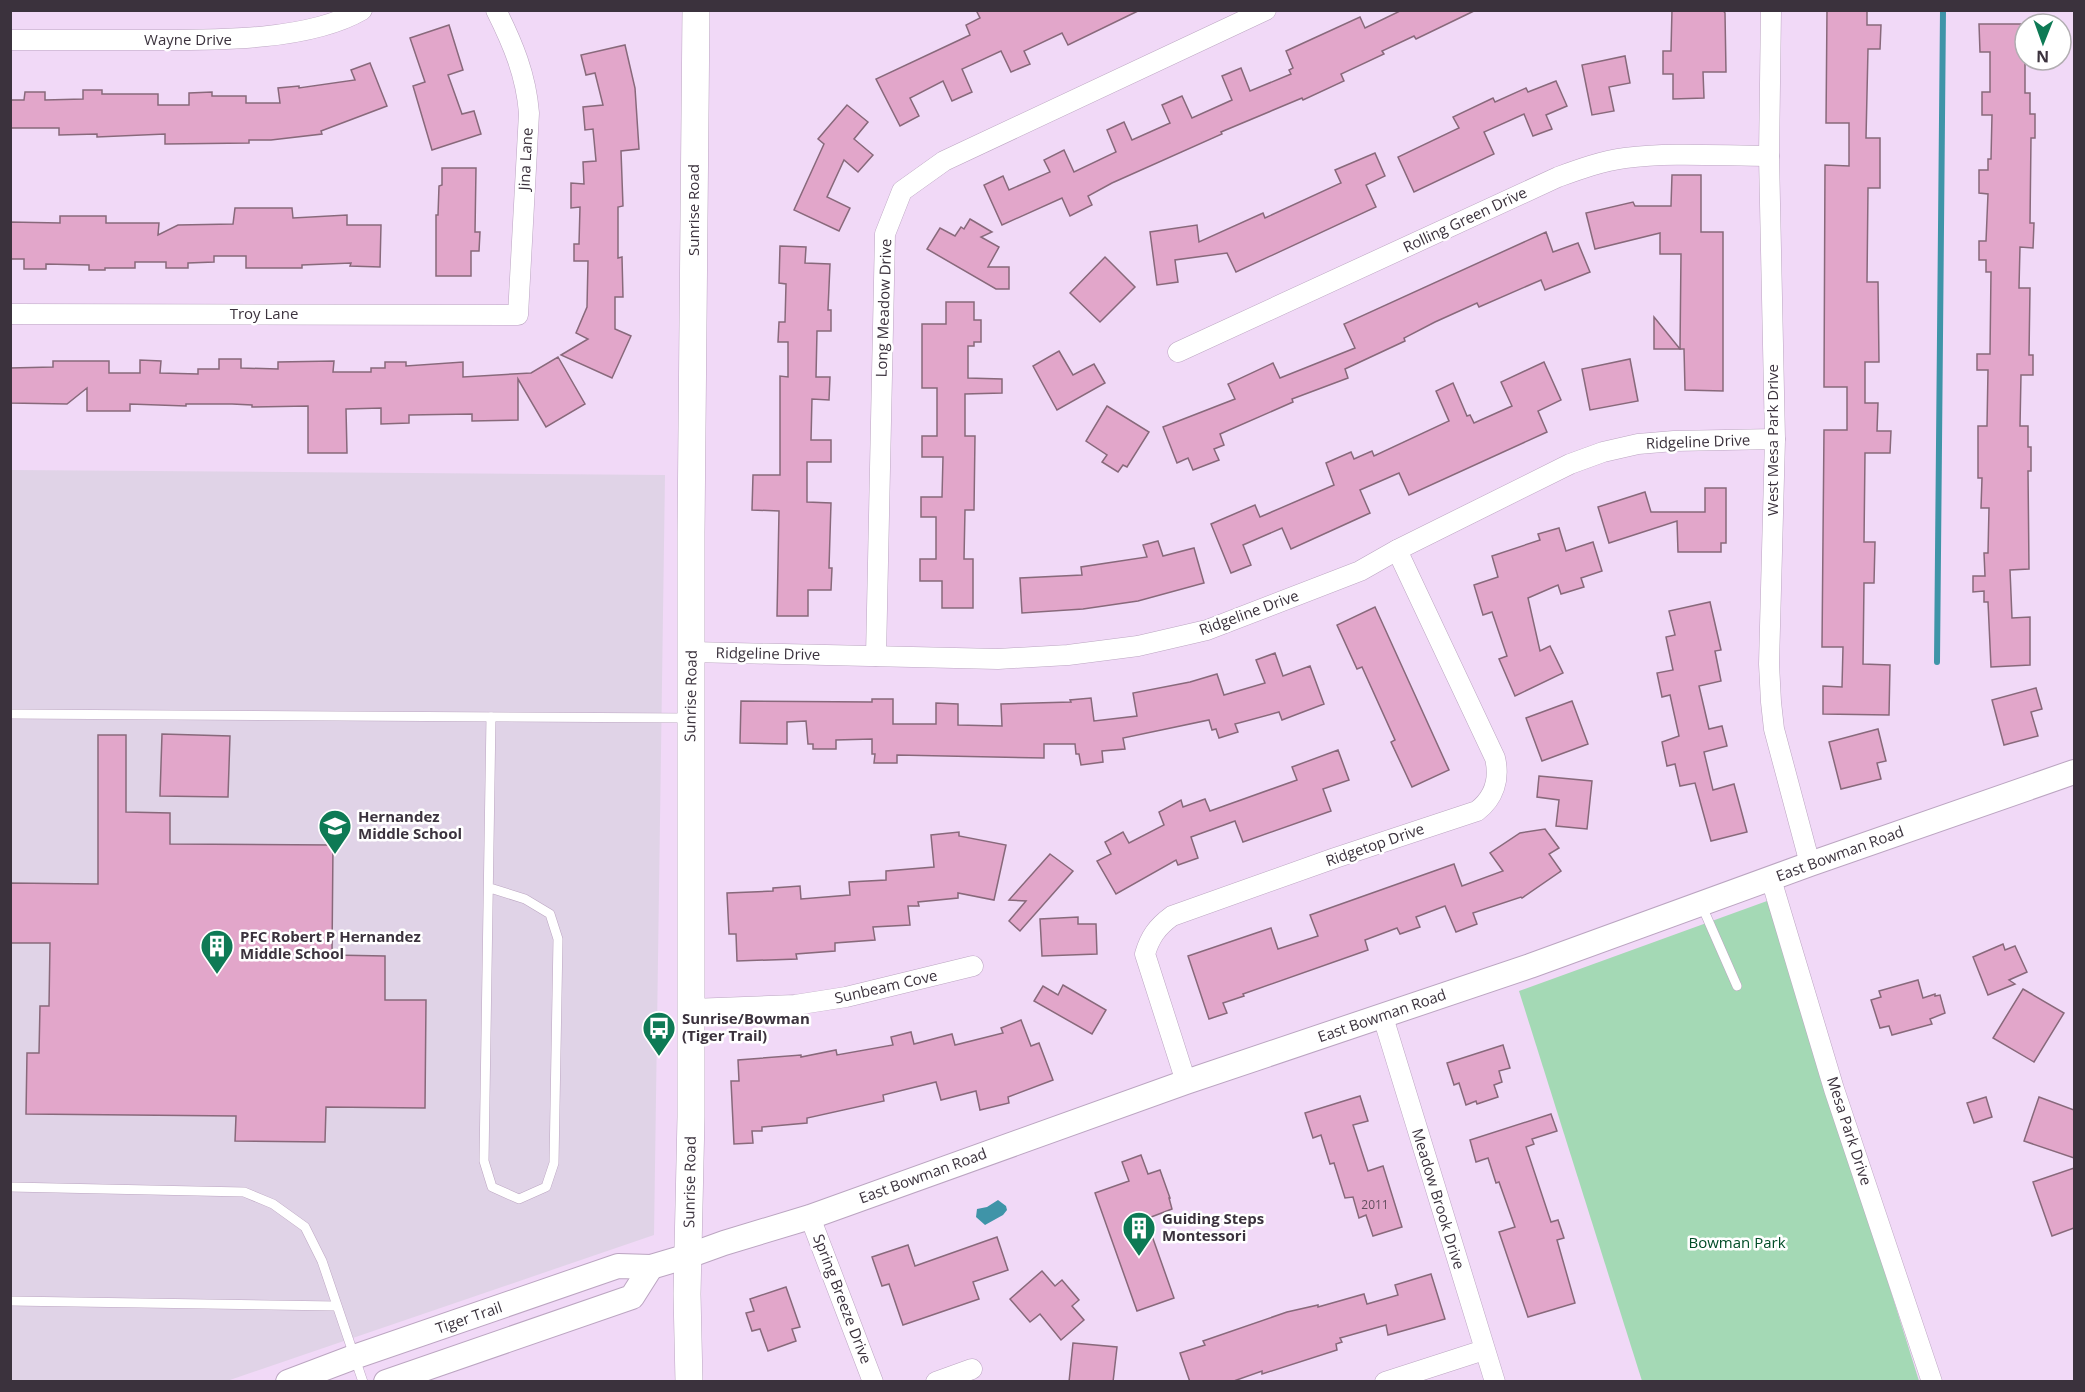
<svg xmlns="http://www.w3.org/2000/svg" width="2085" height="1392" viewBox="0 0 2085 1392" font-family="'Open Sans',sans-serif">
	<rect width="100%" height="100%" fill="#f1d9f7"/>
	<polygon fill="#e0d3e7" points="11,470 665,475 654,1235 227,1381 11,1382"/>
	<polygon fill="#a4d9b5" points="1767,901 1774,918 1919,1381 1642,1381 1519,991"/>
	<polygon fill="#3f94a8" points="998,1200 1006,1206 1007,1210 1003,1215 985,1225 976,1217 977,1209 987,1207"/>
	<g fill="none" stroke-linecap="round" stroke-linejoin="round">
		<polyline stroke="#3f94a8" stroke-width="6" points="1937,662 1943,10"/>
	</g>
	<g fill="#e2a6ca" stroke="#88697b" stroke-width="1.5">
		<polygon points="976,10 1140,10 1068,45 1062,33 1024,51 1030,64 1011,72 1001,51 962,69 972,92 952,101 943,81 910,98 919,116 900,126 876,79 970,35 966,25 980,18"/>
		<polygon points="1402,10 1476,10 1416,39 1414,36 1382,51 1384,54 1341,74 1344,81 1303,100 1302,98 1221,132 1222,134 1112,183 1088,196 1092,205 1070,216 1062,198 1002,225 984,185 1003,176 1009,190 1050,172 1044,160 1064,150 1074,172 1116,152 1107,130 1124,122 1132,140 1170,123 1162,105 1182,96 1192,118 1232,100 1222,76 1241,68 1250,91 1291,74 1289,70 1293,68 1286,51 1360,17 1365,28"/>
		<polygon points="1672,10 1723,10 1725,13 1726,72 1703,72 1704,98 1673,99 1673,74 1663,74 1663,51 1671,51"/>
		<polygon points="1827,10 1867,10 1867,25 1881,25 1880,49 1868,49 1866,138 1880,138 1880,188 1868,188 1867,282 1878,282 1879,362 1865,362 1865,403 1878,403 1877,431 1891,431 1890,453 1865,453 1864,542 1875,542 1874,583 1864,583 1863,664 1890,665 1889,715 1823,714 1823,686 1842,687 1843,647 1822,647 1824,430 1847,430 1847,387 1824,387 1825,165 1849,166 1849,123 1826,123"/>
		<polygon points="1979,24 2025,24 2025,93 2030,93 2030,114 2035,114 2035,138 2031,138 2030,223 2034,223 2033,248 2020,247 2019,288 2030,288 2029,355 2033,355 2033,375 2021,375 2020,426 2028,426 2028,447 2031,447 2031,471 2028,471 2029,569 2010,570 2012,618 2030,617 2030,665 1991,667 1988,602 1984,602 1984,591 1973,592 1973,576 1985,576 1984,553 1988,553 1989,508 1981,508 1982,478 1978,478 1978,426 1987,426 1988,370 1977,370 1977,354 1990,354 1991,272 1986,272 1986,260 1979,260 1979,241 1986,241 1988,194 1979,193 1979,170 1988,170 1988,159 1991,159 1992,115 1982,115 1982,92 1990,92 1990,52 1980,52"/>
		<polygon points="449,25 463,70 448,75 462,114 474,111 481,134 432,150 413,86 425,82 410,38"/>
		<polygon points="625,45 635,88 639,149 621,151 623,206 618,207 618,258 622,257 623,297 615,297 615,329 631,336 612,378 561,355 588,339 576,333 587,307 588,261 574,261 574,244 579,244 580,207 571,208 571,183 584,184 583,162 596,161 593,129 585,130 583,107 603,105 595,73 586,75 581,55"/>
		<polygon points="1625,56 1630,83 1609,87 1614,111 1592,115 1582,65"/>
		<polygon points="370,63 387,106 321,131 322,134 271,140 249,140 249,143 165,144 165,134 97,137 97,134 59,135 59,128 10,128 10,100 24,100 25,92 45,92 45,100 83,99 83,90 102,90 102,94 158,94 158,105 189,105 189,93 212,92 212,96 246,96 246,103 280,103 278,88 299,86 299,88 355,80 351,70"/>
		<polygon points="1556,81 1567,106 1546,115 1552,129 1533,136 1524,114 1484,132 1494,154 1414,192 1398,157 1459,128 1453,117 1493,98 1495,102 1526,88 1528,92"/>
		<polygon points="847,105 868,122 854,139 873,155 858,172 844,160 827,197 850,208 839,231 794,210 824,144 818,139"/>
		<polygon points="1375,153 1385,176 1366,185 1376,207 1236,272 1227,253 1175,260 1178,282 1157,285 1150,232 1197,225 1199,242 1263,213 1265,218 1341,183 1335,170"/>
		<polygon points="442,168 476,168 475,232 480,232 479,251 471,251 471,276 436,276 436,215 438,215 439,186 442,185"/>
		<polygon points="1672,175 1701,175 1701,232 1723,232 1723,391 1685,390 1684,349 1680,349 1681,254 1660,254 1660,233 1595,249 1586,213 1633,202 1635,206 1671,206"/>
		<polygon points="235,208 292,208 293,218 347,215 347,225 381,225 380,267 350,266 351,263 302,265 302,268 246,268 246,256 214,256 214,262 188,263 188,268 166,268 166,262 135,262 135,268 105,268 105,270 89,270 89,265 46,264 46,269 24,269 24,259 10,259 10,222 60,223 60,216 106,216 106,223 159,223 158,235 178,225 233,224"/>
		<polygon points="970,219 992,232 981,237 999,247 988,267 1009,267 1009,289 996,289 927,249 940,228 955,236 961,227 964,229"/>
		<polygon points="1546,232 1553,252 1578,243 1590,272 1545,290 1541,280 1479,307 1477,303 1435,322 1404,338 1405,341 1345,369 1348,378 1292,399 1293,402 1220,434 1224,445 1214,449 1219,460 1193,470 1188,458 1177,463 1163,427 1235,399 1228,384 1273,363 1280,378 1355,348 1344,324"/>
		<polygon points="780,246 806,247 805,263 830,264 828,310 831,310 831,331 817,331 816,377 830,377 829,400 812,399 811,440 831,440 831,462 807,462 807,502 831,503 829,568 832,568 831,590 808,590 808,616 777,616 779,511 752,510 753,475 780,475 780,376 788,377 788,342 778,342 779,322 785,322 786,284 779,283"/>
		<polygon points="1105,257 1135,287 1100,322 1070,293"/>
		<polygon points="946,302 974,302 974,320 981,320 981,342 974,342 974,346 968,346 968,378 1002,379 1002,393 965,394 965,436 975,436 974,510 965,510 964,559 973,559 973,608 942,608 942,581 920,581 920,559 936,559 936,517 921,517 921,497 942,497 943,457 922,457 922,436 937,436 937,388 922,388 922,324 946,324"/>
		<polygon points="1654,317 1680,349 1654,349"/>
		<polygon points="1059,351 1073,375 1094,364 1105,383 1057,410 1033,366"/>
		<polygon points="558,357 585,404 546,427 518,379 518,420 472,421 472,414 409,415 409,423 381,424 381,408 346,409 347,453 308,453 308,406 252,407 252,405 232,404 186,404 186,406 130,404 130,411 87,411 87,388 67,404 10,403 10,368 53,367 53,361 109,361 109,373 140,373 140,360 161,361 160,373 198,374 198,369 219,369 219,359 241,359 241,368 278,369 278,362 334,361 333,372 371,372 371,368 385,368 385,362 406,362 406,366 463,362 463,377 531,373"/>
		<polygon points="1630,359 1638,401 1590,410 1582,369"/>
		<polygon points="1544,362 1561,400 1538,411 1547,432 1409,495 1399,473 1360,490 1370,513 1291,549 1282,528 1243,545 1251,565 1231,573 1211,524 1255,505 1260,517 1334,485 1326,463 1351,452 1354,459 1372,451 1374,456 1449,421 1436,391 1453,383 1467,416 1470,415 1474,423 1512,406 1501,382"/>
		<polygon points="1107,406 1149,432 1127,467 1123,465 1118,472 1102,462 1107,455 1086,441"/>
		<polygon points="1705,488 1726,488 1726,543 1721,543 1721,552 1678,552 1677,521 1609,543 1598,507 1645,492 1651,512 1705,512"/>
		<polygon points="1559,528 1566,551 1593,542 1602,571 1581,578 1584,587 1561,594 1558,585 1528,598 1540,651 1550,646 1563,673 1515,696 1499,659 1507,656 1492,612 1483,615 1474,585 1498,577 1492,556 1540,540 1538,534"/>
		<polygon points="1158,541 1163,556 1194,548 1204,583 1138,601 1083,609 1022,613 1020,578 1082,575 1081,567 1147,557 1143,545"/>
		<polygon points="1710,602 1721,650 1715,651 1721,681 1699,686 1709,729 1722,726 1727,746 1704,752 1713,790 1734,784 1747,832 1711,841 1695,783 1680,786 1675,764 1667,766 1662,742 1679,736 1670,695 1662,697 1657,673 1673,670 1666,637 1675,635 1669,611"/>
		<polygon points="1375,607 1449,770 1412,787 1391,742 1395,740 1362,667 1357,669 1337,625"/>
		<polygon points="1275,653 1283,676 1310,666 1324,704 1282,720 1279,712 1235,724 1238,732 1219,738 1216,729 1212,730 1209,720 1123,738 1125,749 1102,751 1103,762 1081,765 1079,754 1076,754 1075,744 1044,744 1044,758 897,755 897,763 874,763 875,754 872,754 872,739 836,740 836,749 813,749 813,744 808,744 806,721 787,722 787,744 740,743 741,701 872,702 872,699 893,699 893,724 936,724 936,703 958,704 958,725 1002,726 1001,704 1071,702 1070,700 1091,698 1094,721 1137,716 1133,693 1190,682 1217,674 1224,695 1265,683 1256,660"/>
		<polygon points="2036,688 2042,709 2031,712 2038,736 2004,745 1992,700"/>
		<polygon points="1572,701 1588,744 1542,761 1526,718"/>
		<polygon points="1878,729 1886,761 1877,763 1881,779 1841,789 1829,742"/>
		<polygon points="162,734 230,736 228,797 160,796"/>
		<polygon points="98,735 126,735 126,812 170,813 170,844 333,845 332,955 385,956 385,1000 426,1000 425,1108 326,1107 325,1142 235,1141 236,1116 26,1114 27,1053 39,1053 40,1006 49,1006 50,943 10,943 10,883 98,884"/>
		<polygon points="1338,750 1349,780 1323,789 1331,811 1243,842 1235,821 1191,837 1198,858 1178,865 1176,860 1116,894 1097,861 1111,854 1105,842 1123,832 1129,843 1164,825 1159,812 1181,800 1183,807 1205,799 1210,811 1297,780 1292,767"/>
		<polygon points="1539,776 1592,781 1587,829 1556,826 1559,800 1537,797"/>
		<polygon points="1545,829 1559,848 1549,854 1561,871 1522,898 1521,897 1473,913 1477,924 1456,932 1445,906 1416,917 1420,927 1400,934 1397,928 1365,940 1368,950 1243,994 1244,996 1223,1003 1227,1013 1209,1019 1188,956 1271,928 1278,949 1318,936 1310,915 1454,864 1462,886 1503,871 1490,853 1520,833"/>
		<polygon points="959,832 959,836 1006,845 994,900 958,893 958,898 918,902 919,906 908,906 910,925 873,927 875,940 835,943 835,951 796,954 797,959 737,961 736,934 729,934 727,893 773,891 773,888 800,886 801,899 850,895 849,882 886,880 886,871 934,867 931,835"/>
		<polygon points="1050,854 1073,871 1020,931 1009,921 1026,901 1009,900"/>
		<polygon points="1078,917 1078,924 1096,924 1097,954 1042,956 1040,919"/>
		<polygon points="2003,944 2005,950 2015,946 2027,972 2009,980 2015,984 1988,995 1973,957"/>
		<polygon points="1918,980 1923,998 1935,994 1935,996 1940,995 1945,1013 1930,1019 1932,1024 1892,1035 1889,1026 1880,1028 1871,1000 1881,997 1879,991"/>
		<polygon points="1063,985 1106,1010 1092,1034 1034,1001 1043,986 1058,995"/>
		<polygon points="2023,989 2064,1013 2034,1062 1993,1038"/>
		<polygon points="1021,1020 1031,1046 1039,1043 1053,1080 1008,1097 1009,1103 980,1110 976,1091 941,1100 936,1082 883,1095 884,1101 807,1118 807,1123 762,1127 762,1131 752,1131 753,1143 734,1144 731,1081 739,1081 738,1060 801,1055 801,1057 836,1050 837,1055 893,1045 891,1037 911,1032 914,1044 952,1034 955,1045 1003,1033 1001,1028"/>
		<polygon points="1503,1045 1510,1068 1499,1071 1502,1082 1494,1085 1498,1097 1477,1104 1476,1101 1466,1105 1459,1083 1454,1085 1447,1063"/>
		<polygon points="1360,1096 1368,1121 1353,1125 1368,1171 1383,1166 1402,1227 1373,1236 1366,1215 1359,1218 1353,1197 1345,1198 1334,1163 1330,1164 1321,1135 1313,1138 1305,1113"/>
		<polygon points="1986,1097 1992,1117 1974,1123 1967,1103"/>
		<polygon points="2039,1097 2074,1110 2074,1158 2024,1141"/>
		<polygon points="1551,1114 1557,1131 1532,1139 1534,1144 1526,1147 1551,1222 1558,1220 1564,1238 1557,1240 1575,1303 1528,1317 1499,1232 1515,1227 1499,1182 1496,1183 1488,1158 1476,1162 1470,1140"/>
		<polygon points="1141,1155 1148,1174 1160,1170 1170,1198 1169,1198 1172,1209 1146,1219 1174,1298 1137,1311 1095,1193 1129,1181 1122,1162"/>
		<polygon points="2074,1168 2074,1228 2052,1236 2033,1182"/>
		<polygon points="997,1237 1008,1270 973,1282 979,1299 903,1325 889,1284 882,1286 872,1257 908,1245 915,1266"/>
		<polygon points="1042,1271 1055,1286 1062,1280 1079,1300 1072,1306 1084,1320 1061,1340 1040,1314 1030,1322 1010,1299"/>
		<polygon points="1431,1274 1445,1319 1388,1335 1386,1325 1340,1338 1342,1342 1336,1344 1337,1350 1262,1374 1262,1371 1231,1382 1190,1382 1180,1353 1205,1345 1203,1341 1287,1312 1318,1305 1318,1307 1364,1294 1367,1304 1398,1295 1395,1285"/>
		<polygon points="786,1287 800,1327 792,1329 796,1341 768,1351 760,1329 752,1331 746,1313 754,1311 750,1299"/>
		<polygon points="1073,1343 1117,1347 1113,1382 1069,1382"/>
	</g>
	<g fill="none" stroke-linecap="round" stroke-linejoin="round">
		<defs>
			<g id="service">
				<polyline points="10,714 688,718"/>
				<path d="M490,888L525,899L550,914L558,939L554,1163L546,1187L519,1199L492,1187L484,1161C487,1013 490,865 491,717"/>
				<polyline points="1701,904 1737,986"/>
				<polyline points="10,1187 244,1192 273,1204 305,1227 322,1261 363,1382"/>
				<polyline points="10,1301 336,1306"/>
			</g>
			<g id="minor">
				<polyline points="1771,10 1769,156 1775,439 1769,664 1771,702 1774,729 1810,864"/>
				<path d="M10,40C56,40 102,40 147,40C210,40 307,42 362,10"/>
				<path d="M10,314L518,315L529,113C526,75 513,44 496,10"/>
				<path d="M1178,352L1558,177C1580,169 1602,161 1625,158C1672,152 1722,156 1769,156"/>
				<polyline points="692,652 998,659 1068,655 1138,646 1207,630 1360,571 1397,550 1570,464 1603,452 1638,444 1674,441 1775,439"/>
				<polyline points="876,656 885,234 902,191 944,161 1266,10"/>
				<polyline points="1771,879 1834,1089 1932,1382"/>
				<polyline points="691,1009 795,1005 846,997 973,966"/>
				<polyline points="1383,1017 1495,1382"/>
				<path d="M1186,1082L1145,954C1150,937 1157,927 1172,916L1335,858L1477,811C1494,798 1500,779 1495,758L1397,550"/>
				<polyline points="810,1217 873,1382"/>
				<polyline points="936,1382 972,1369"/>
				<polyline points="1385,1382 1484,1350"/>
			</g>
			<g id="tertiary">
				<polyline points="288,1382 354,1357 618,1266 651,1267 688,1256 724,1243 810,1217 1186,1082 1530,966 1810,864 2074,772"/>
				<polyline points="386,1382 632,1297 651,1267"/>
			</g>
			<polyline id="secondary" points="689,1382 687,1294 691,1117 691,533 696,10"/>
		</defs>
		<use href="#service" stroke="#bba5c1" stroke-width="10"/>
		<use href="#minor" stroke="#bba5c1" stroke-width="21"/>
		<use href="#tertiary" stroke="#bba5c1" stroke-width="26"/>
		<use href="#secondary" stroke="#bba5c1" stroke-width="28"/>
		<use href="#service" stroke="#fff" stroke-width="9"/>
		<use href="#minor" stroke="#fff" stroke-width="20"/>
		<use href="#tertiary" stroke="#fff" stroke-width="24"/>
		<use href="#secondary" stroke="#fff" stroke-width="27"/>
	</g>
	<defs>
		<symbol id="school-pin" viewBox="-11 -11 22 30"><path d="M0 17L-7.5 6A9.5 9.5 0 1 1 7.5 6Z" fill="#0e7a55" stroke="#fff"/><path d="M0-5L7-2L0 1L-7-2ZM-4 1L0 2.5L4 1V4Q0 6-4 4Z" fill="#fff"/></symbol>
		<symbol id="building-pin" viewBox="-11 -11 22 30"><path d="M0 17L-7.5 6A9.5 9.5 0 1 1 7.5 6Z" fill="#0e7a55" stroke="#fff"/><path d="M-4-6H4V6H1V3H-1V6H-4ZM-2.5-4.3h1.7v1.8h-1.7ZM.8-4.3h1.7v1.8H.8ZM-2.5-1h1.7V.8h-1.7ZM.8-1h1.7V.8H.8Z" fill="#fff"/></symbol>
		<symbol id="bus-pin" viewBox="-11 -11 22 30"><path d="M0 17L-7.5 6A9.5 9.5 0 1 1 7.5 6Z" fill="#0e7a55" stroke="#fff"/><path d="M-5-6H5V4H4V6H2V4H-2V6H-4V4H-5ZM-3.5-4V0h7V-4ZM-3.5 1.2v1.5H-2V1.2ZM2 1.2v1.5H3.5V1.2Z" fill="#fff"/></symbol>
	</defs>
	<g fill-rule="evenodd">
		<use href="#school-pin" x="316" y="807" width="38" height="52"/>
		<use href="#building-pin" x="198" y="927" width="38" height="52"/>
		<use href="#bus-pin" x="640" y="1009" width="38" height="52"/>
		<use href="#building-pin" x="1120" y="1209" width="38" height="52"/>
	</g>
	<g text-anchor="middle" stroke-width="5" stroke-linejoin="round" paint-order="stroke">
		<g font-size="12" fill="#654f60">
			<text x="1375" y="1209">2011</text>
		</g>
		<g font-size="15" fill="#3b323d" stroke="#fff">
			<text x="188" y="45">Wayne Drive</text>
			<text transform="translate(526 159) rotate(-87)" y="5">Jina Lane</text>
			<text transform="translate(694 210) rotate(-90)" y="5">Sunrise Road</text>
			<text transform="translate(1465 220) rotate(-25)" y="5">Rolling Green Drive</text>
			<text transform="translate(884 308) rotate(-88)" y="5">Long Meadow Drive</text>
			<text x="264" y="319">Troy Lane</text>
			<text transform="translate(1773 440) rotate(-90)" y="5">West Mesa Park Drive</text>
			<text transform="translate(1698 442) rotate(-2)" y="5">Ridgeline Drive</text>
			<text transform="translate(1249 613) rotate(-20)" y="5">Ridgeline Drive</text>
			<text transform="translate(768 654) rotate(1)" y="5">Ridgeline Drive</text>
			<text transform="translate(691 696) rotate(-89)" y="5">Sunrise Road</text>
			<text transform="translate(1375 845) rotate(-19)" y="5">Ridgetop Drive</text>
			<text transform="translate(1840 854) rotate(-20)" y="5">East Bowman Road</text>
			<text transform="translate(886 987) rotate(-13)" y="5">Sunbeam Cove</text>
			<text transform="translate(1382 1016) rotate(-19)" y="5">East Bowman Road</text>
			<text transform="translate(1849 1131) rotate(72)" y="5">Mesa Park Drive</text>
			<text transform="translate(923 1176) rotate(-20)" y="5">East Bowman Road</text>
			<text transform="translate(690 1182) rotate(-89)" y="5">Sunrise Road</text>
			<text transform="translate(1438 1199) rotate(73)" y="5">Meadow Brook Drive</text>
			<text transform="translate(842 1299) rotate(69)" y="5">Spring Breeze Drive</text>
			<text transform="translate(469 1318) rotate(-19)" y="5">Tiger Trail</text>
		</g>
		<g font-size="15" font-weight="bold" fill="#3b323d" stroke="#fff" text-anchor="start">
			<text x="358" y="822">Hernandez<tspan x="358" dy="17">Middle School</tspan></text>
			<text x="240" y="942">PFC Robert P Hernandez<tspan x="240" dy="17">Middle School</tspan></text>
			<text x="682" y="1024">Sunrise/Bowman<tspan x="682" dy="17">(Tiger Trail)</tspan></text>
			<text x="1162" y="1224">Guiding Steps<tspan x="1162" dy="17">Montessori</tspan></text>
		</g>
		<g font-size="15" fill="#004c27" stroke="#fff">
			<text x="1737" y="1248">Bowman Park</text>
		</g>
	</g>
	<rect width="2085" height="1392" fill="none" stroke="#3b323d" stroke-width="24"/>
	<g transform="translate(2043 42) rotate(181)"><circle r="28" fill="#ffffff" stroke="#b1adb1" stroke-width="1.5"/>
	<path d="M0-4.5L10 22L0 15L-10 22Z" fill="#0e7a55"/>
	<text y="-9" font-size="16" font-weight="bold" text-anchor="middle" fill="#3b323d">N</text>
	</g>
</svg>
